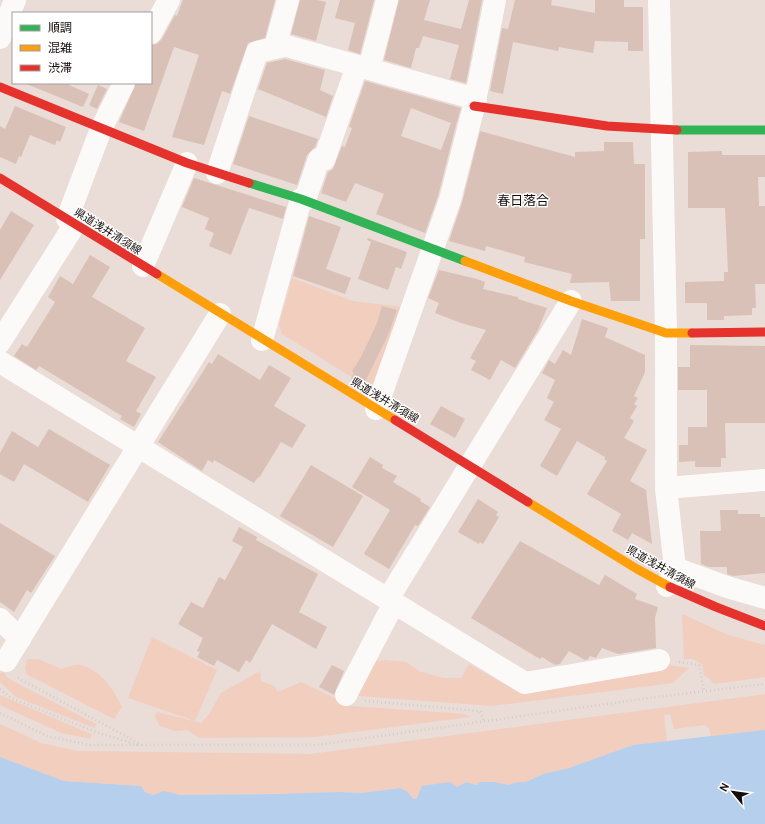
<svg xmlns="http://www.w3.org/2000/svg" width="765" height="824" viewBox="0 0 765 824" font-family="Cabin,'Noto Sans JP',sans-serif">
	<rect width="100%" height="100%" fill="#eadcd6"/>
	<g fill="#f2cebf">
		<polygon points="292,278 353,301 402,307 373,386 368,387 282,334 279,325"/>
		<polygon points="682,614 728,635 765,645 765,677 714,684 710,679 704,676 702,664 693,659 684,659"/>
		<polygon points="152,637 217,670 195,721 128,698"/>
		<path d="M27,659H38L61,669C67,667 74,664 80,665C101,670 113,689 122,707L114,719L28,675L25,669Z"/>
		<polygon points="386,660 406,662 419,671 443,678 461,678 469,664 520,693 657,672 659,664 689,668 673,683 492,706 359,696 359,691 375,661"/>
		<polygon points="260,671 261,681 274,686 278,692 301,682 351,706 465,714 470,717 315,737 199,738 187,730 175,731 160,726 155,717 157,712 201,723 209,714 221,693"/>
		<polygon points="3,672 9,679 96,724 95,728 16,697 0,682 0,673"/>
		<polygon points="765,694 765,730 711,736 709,728 705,725 674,729 670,714 664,715 667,741 633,745 569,768 543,774 526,783 518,782 508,785 495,782 481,782 476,785 466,782 457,787 413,799 399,788 362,793 338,792 276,794 180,795 164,792 153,795 145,792 141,786 64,781 0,757 0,724 41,743 77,751 310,754"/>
		<polygon points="0,695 91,734 91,739 61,733 0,705"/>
	</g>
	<polygon fill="#b5cfec" points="765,730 765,824 0,824 0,757 64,781 141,786 145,792 153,795 164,791 180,795 276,794 338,792 362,793 400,788 408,792 413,799 417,798 422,786 450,782 457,787 466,782 476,785 481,782 495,782 508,785 518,782 526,782 543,774 569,768 633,745"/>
	<g fill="#dac1b7">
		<polygon points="183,0 275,0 265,38 248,43 230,94 222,91 204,145 172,137 199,55 174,47 144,131 119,122 136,83 151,83 151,45 157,44 162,39 175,15 177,16"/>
		<polygon points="300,0 317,0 326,2 316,41 291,34"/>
		<polygon points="340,0 374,0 360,54 348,50 355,23 335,18"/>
		<polygon points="399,0 430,0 424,20 461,29 469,0 482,0 466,83 450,79 459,45 423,36 419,48 416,48 411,68 384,60"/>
		<polygon points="515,0 552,0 551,5 595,13 595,0 624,0 624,7 643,7 643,51 628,51 628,42 595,41 593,53 559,47 558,51 513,42 503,94 490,91 502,28 508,29"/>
		<polygon points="285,59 325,70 320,90 333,96 326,117 258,89 267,63"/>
		<polygon points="365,81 461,108 456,125 411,108 401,136 441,150 451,123 456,125 438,196 425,233 376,214 384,194 355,183 346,202 321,193 328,172 333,169 342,146 345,147 352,128 349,127"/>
		<polygon points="24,83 65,83 89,94 83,107"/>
		<polygon points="98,85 107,89 97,109 89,105"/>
		<polygon points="15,106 66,127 60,142 57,140 55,145 30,135 21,157 19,156 16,164 0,157 0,126 5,129"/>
		<polygon points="249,116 318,139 315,147 307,155 297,185 233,164"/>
		<polygon points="480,131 575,157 575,152 604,151 604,142 633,142 634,164 645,164 645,239 640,239 640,301 611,301 609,282 570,283 572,274 524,262 525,257 486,246 485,251 449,241 462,203"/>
		<polygon points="722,151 722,155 765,155 765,177 758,177 759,206 765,206 765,284 755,284 756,308 752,308 752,315 724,316 724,320 707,320 707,303 685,303 685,282 724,281 724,272 728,272 725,208 688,208 688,152"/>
		<polygon points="194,178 286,207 283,219 249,208 231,255 209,246 214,233 205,229 209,218 182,207"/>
		<polygon points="11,211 34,225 0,280 0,230"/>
		<polygon points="309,216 341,227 326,269 351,278 345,294 293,276"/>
		<polygon points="368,238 407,252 401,269 396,267 388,290 358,279 371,242 367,240"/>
		<polygon points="90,255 110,267 92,297 145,328 126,361 156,377 136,411 141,414 134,427 120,419 122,416 39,366 36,370 14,356 22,344 27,347 55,302 48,297 60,276 73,284"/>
		<polygon points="439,270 477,279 485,282 483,289 518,297 518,299 547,308 538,330 515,368 501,360 490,380 471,370 476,361 470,358 486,330 461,323 435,313 439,303 428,298"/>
		<polygon points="382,306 397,310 389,333 363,386 351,379 354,373 352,371 361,357 377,323"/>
		<polygon points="582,319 608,328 605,337 645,355 645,372 634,396 638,398 634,404 637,406 630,418 634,421 624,438 647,450 630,481 646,490 652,544 632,533 628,540 612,531 621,514 587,494 607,461 604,459 605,457 577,441 557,476 540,466 561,429 544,420 554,402 547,398 555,380 542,373 549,360 555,364 563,350 571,355"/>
		<polygon points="690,345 765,346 765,423 725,423 726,458 721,458 721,467 695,467 695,461 679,462 679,445 688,445 688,427 707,427 707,390 678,390 678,367 690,367"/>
		<polygon points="218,354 260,380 269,365 291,378 274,406 306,425 292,448 281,442 259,478 258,477 254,483 214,460 213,463 208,460 202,471 158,442 209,362 212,364"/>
		<polygon points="441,406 465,419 455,438 430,424"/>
		<polygon points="49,429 110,465 88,502 24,464 14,482 0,474 0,453 12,431 38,447"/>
		<polygon points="370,457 383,465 382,468 397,476 393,482 421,499 420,501 430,507 418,526 415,525 389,569 364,554 390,510 352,487"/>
		<polygon points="311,465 363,496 333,547 280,516"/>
		<polygon points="478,499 498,512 496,515 499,517 483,544 480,542 479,544 458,532"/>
		<polygon points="720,510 738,510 738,514 760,514 760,517 765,517 765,573 733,576 727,574 727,567 709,567 701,564 700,531 721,531"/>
		<polygon points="0,523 55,556 31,593 27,590 14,612 0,602"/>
		<polygon points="239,527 257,537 256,540 318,574 299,612 327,627 316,649 272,624 250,663 246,660 239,672 217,660 214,666 197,657 200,652 197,651 203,638 178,624 191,602 203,608 219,577 225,580 243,547 232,541"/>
		<polygon points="520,541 599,585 605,575 637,594 635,599 658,607 655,618 656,648 618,654 602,648 596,658 590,656 588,659 585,660 569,651 560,664 555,665 542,657 540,659 471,618"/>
		<polygon points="332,665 344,671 334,695 319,687"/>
	</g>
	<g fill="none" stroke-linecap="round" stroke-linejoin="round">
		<g stroke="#d1cecc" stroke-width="2.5" stroke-dasharray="1 3" stroke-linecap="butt">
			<polyline points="679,662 699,665 704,692"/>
			<polyline points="18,678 142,745"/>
			<polyline points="0,689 11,698 96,732 138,745"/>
			<polyline points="365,701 480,711 484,722"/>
			<polyline points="0,713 47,736 90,745 317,745 656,697 765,684"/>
		</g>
		<g stroke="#fcfaf9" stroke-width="22">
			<polyline points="288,0 276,43 476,99"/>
			<polyline points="659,0 666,333 666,488 675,568 667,586"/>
			<polyline points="151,33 169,0"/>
			<polyline points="0,38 15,0"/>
			<polyline points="369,69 387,0"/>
			<polyline points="217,173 257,52 284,46"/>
			<polyline points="305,200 319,159 324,160 357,66"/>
			<polyline points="67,219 101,129 124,83"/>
			<polyline points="143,266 187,163"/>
			<polyline points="262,340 301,199"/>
			<polyline points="0,342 75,224"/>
			<polyline points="0,362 525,683 659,660"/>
			<polyline points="376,409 450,200 474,106 495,0"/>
			<polyline points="666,488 765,480"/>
			<polyline points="675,568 727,587 765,598"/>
			<polyline points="388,599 571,301"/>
			<polyline points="0,619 20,639"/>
			<polyline points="6,661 220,314"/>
			<polyline points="346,695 394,603"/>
		</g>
		<g stroke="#30b455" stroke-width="9">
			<polyline points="677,130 765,130"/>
			<polyline points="249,183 301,199 465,261"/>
		</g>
		<g stroke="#ff9f0a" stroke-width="9">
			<polyline points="465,261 571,301 666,333 692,333"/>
			<polyline points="157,274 395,420"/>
			<polyline points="528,502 637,569 670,587"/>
		</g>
		<g stroke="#e5322d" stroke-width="9">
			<polyline points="0,87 187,163 249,183"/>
			<polyline points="474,106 607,126 677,130"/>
			<polyline points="0,178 157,274"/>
			<polyline points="692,333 765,332"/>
			<polyline points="395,420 528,502"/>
			<polyline points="670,587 716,607 765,626"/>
		</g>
	</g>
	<g text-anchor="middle" stroke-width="3" stroke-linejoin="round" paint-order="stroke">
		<g font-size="11" fill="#150d0a" stroke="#fff">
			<text transform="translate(108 231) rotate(32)" y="4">県道浅井清須線</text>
			<text transform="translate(385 400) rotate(31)" y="4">県道浅井清須線</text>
			<text transform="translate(661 567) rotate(29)" y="4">県道浅井清須線</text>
		</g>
		<g font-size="13" fill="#150d0a" stroke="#fff">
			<text x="523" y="205">春日落合</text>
		</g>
	</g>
	<rect x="12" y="12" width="140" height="72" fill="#ffffff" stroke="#a19e9d"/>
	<rect x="20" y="25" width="20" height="6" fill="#30b455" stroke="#a19e9d"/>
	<text x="48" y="32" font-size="12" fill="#150d0a">順調</text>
	<rect x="20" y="45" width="20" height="6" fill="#ff9f0a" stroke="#a19e9d"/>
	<text x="48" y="52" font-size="12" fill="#150d0a">混雑</text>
	<rect x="20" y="65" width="20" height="6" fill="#e5322d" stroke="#a19e9d"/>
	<text x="48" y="72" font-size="12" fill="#150d0a">渋滞</text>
	<g transform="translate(733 792) rotate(299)" stroke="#ffffff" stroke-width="3" paint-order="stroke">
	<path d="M0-3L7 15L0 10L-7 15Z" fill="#150d0a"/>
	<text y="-6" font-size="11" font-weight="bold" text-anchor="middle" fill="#150d0a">N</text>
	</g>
</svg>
